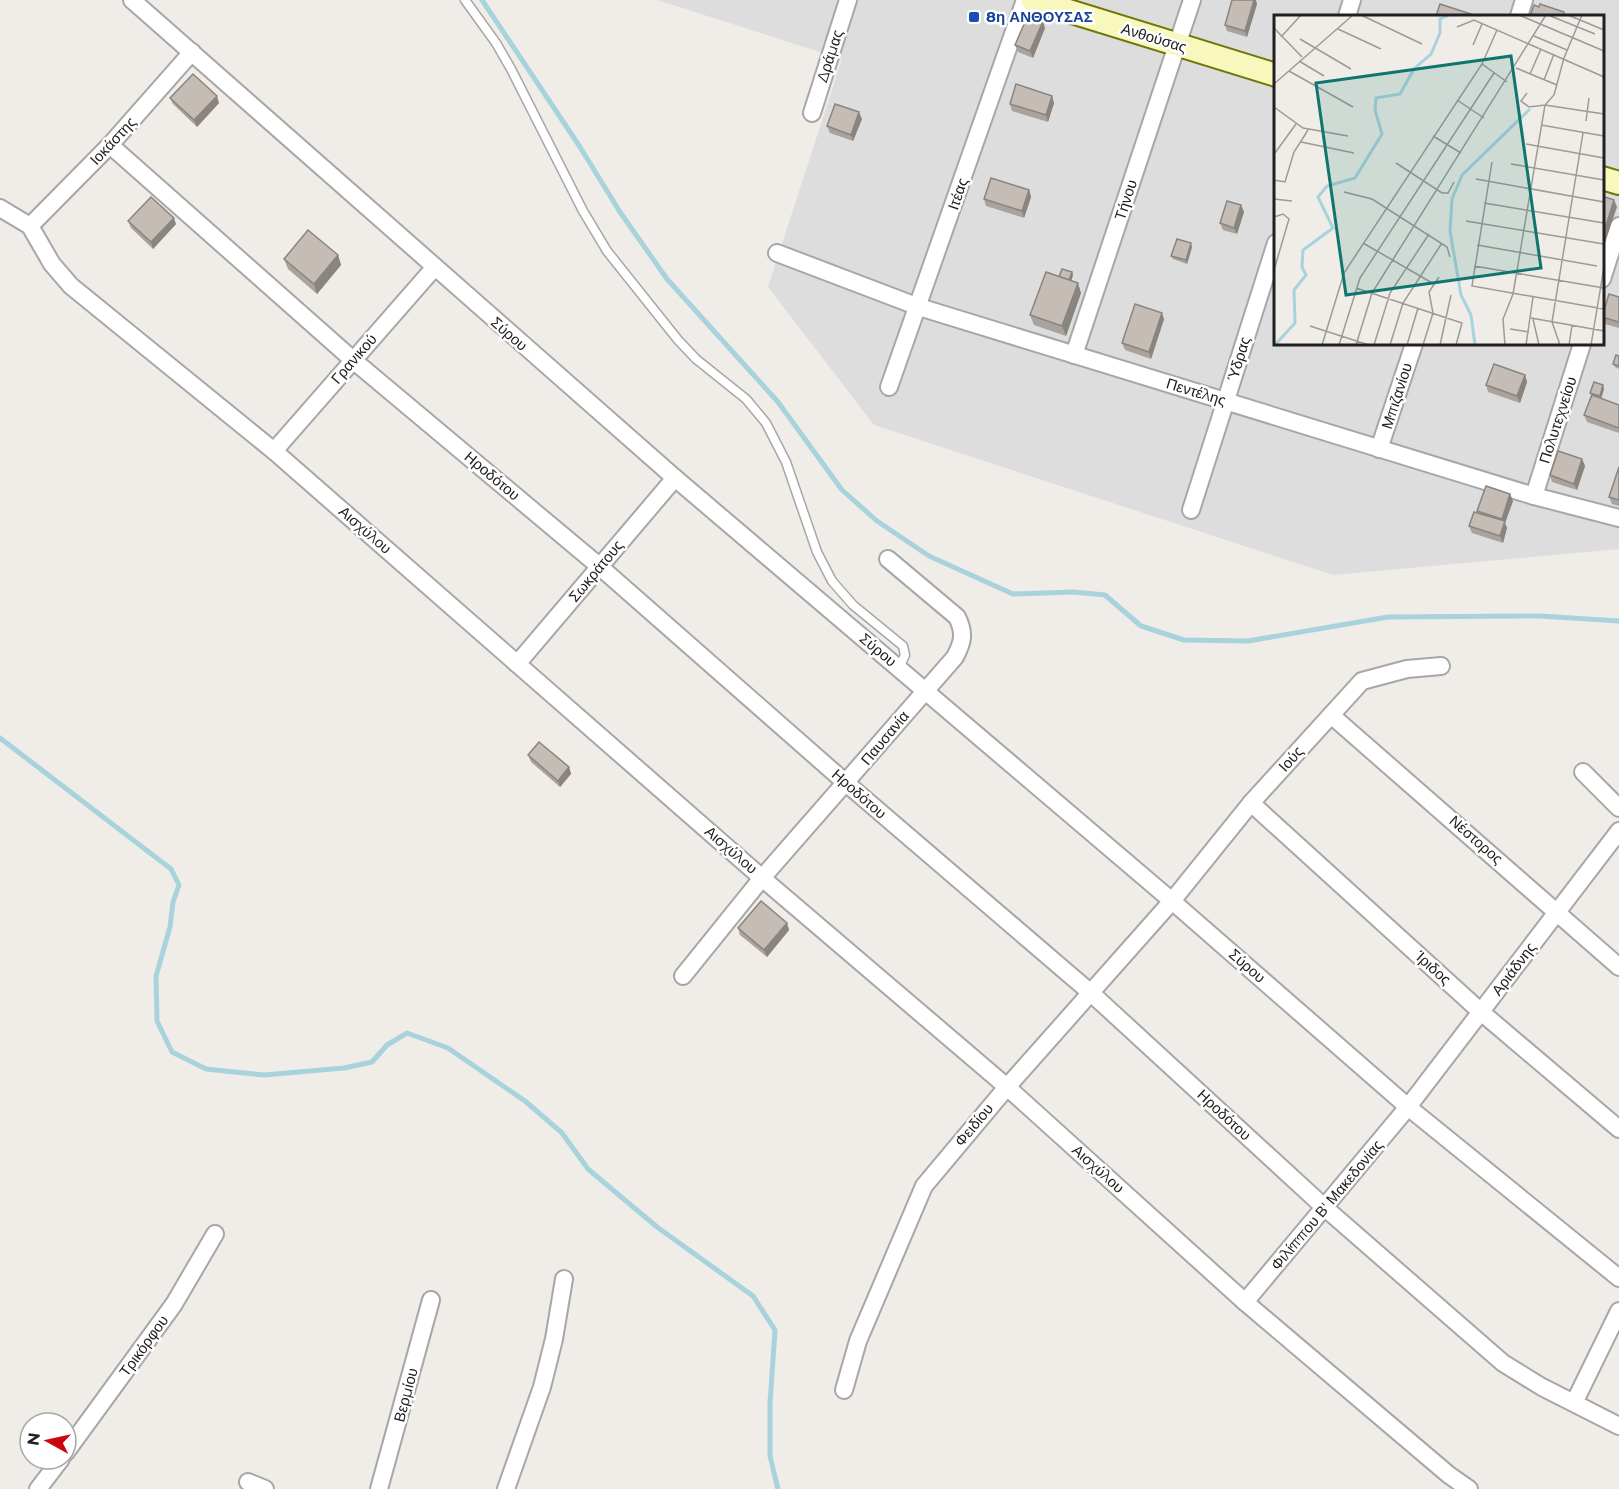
<svg xmlns="http://www.w3.org/2000/svg" width="1619" height="1489" viewBox="0 0 1619 1489" font-family="Montserrat,sans-serif">
	<rect width="100%" height="100%" fill="#f0ece7"/>
	<path fill="#dedddd" fill-rule="evenodd" d="M657,0H1619V549L1333,575L874,425L768,287L842,59ZM1276,16H1602V344H1276Z"/>
	<g fill="none" stroke-linecap="round" stroke-linejoin="round">
		<g stroke="#a8d3dc" stroke-width="5">
			<polyline points="482,0 580,147 620,212 667,279 778,402 842,490 877,521 929,556 1013,594 1073,592 1105,595 1141,626 1184,640 1248,641 1388,617 1540,616 1619,621"/>
			<polyline points="0,738 171,869 179,885 173,902 170,927 156,976 157,1021 172,1052 206,1069 264,1075 344,1068 372,1062 387,1045 407,1033 448,1048 525,1101 562,1133 588,1169 657,1227 753,1296 775,1330 770,1403 770,1456 778,1489"/>
		</g>
		<defs>
			<polyline id="lane" points="465,0 496,43 511,69 583,211 607,251 678,340 696,359 746,399 766,423 786,462 817,552 832,581 853,605 903,646 905,655 899,668"/>
			<g id="street">
				<polyline points="132,0 675,478 1172,901 1408,1107 1619,1278"/>
				<polyline points="1347,16 1352,0"/>
				<polyline points="1519,16 1524,0"/>
				<polyline points="812,113 848,0"/>
				<polyline points="110,145 353,360 599,566 846,783 1091,993 1324,1207 1503,1363 1542,1387 1619,1426"/>
				<polyline points="0,208 30,226 52,264 71,286 274,451 762,878 1007,1087 1245,1302 1449,1475 1469,1489"/>
				<polyline points="30,226 110,145 192,52"/>
				<polyline points="777,253 919,307 1534,496 1619,518"/>
				<polyline points="1602,279 1619,226"/>
				<polyline points="1074,355 1192,0"/>
				<polyline points="889,387 1025,0"/>
				<polyline points="1379,449 1414,344"/>
				<polyline points="274,451 434,268"/>
				<polyline points="1534,496 1582,344"/>
				<polyline points="1191,510 1276,243"/>
				<polyline points="517,664 675,478"/>
				<polyline points="1331,715 1619,967"/>
				<polyline points="1583,772 1619,808"/>
				<polyline points="1251,803 1481,1012 1619,1129"/>
				<path d="M683,976L762,878L955,657C963,642 965,633 957,617L888,559"/>
				<polyline points="1245,1302 1408,1107 1619,831"/>
				<polyline points="844,1390 858,1341 924,1186 1007,1087 1172,901 1251,803 1362,681 1407,669 1441,666"/>
				<polyline points="1574,1403 1619,1311"/>
				<polyline points="66,1452 174,1304 215,1234"/>
				<polyline points="248,1482 265,1489"/>
				<polyline points="38,1489 61,1459"/>
				<polyline points="379,1489 431,1300"/>
				<polyline points="506,1489 542,1387 554,1339 564,1279"/>
			</g>
			<g id="secondary">
				<polyline points="1033,0 1276,75"/>
				<polyline points="1602,178 1619,183"/>
			</g>
		</defs>
		<use href="#lane" stroke="#a7a7a7" stroke-width="11"/>
		<use href="#street" stroke="#a7a7a7" stroke-width="20"/>
		<use href="#secondary" stroke="#6f7608" stroke-width="26"/>
		<use href="#lane" stroke="#fff" stroke-width="8"/>
		<use href="#street" stroke="#fff" stroke-width="16"/>
		<use href="#secondary" stroke="#f8f8bd" stroke-width="22"/>
	</g>
	<g fill="#a9a29d">
		<polygon points="1257,4 1247,37 1227,31 1225,25"/>
		<polygon points="1045,28 1033,58 1018,52 1015,45"/>
		<polygon points="1052,96 1054,103 1048,122 1012,111 1010,104"/>
		<polygon points="170,98 219,103 197,127 173,104"/>
		<polygon points="862,119 853,141 830,133 827,126"/>
		<polygon points="1029,190 1031,197 1024,218 986,206 984,199"/>
		<polygon points="1241,205 1244,212 1237,234 1223,230 1220,223"/>
		<polygon points="128,221 176,224 153,249 131,228"/>
		<polygon points="1192,247 1187,264 1173,259 1171,256"/>
		<polygon points="338,255 341,265 317,294 288,269 284,259"/>
		<polygon points="1072,272 1073,275 1071,281 1081,293 1066,336 1034,325 1030,315 1059,277"/>
		<polygon points="1619,297 1619,328 1605,324 1602,318 1602,316"/>
		<polygon points="1164,319 1151,359 1125,350 1122,343"/>
		<polygon points="1619,356 1619,369 1615,367 1613,364"/>
		<polygon points="1525,375 1527,382 1520,403 1488,392 1486,385"/>
		<polygon points="1604,389 1601,399 1619,405 1619,433 1587,422 1584,415 1591,395 1590,393"/>
		<polygon points="1582,459 1585,466 1577,490 1552,482 1550,475"/>
		<polygon points="1619,467 1619,506 1612,504 1609,497"/>
		<polygon points="1510,494 1513,501 1505,523 1507,528 1503,543 1472,533 1469,526 1478,513 1477,511"/>
		<polygon points="528,755 569,767 571,774 560,787 531,762"/>
		<polygon points="787,923 789,930 767,957 740,935 738,928"/>
	</g>
	<g fill="#8a847f">
		<polygon points="1254,0 1256,0 1257,4 1247,37 1245,31"/>
		<polygon points="1043,21 1045,28 1033,58 1030,51"/>
		<polygon points="217,96 219,103 197,127 194,120"/>
		<polygon points="1052,96 1054,103 1048,122 1046,115"/>
		<polygon points="859,112 862,119 853,141 851,135"/>
		<polygon points="1029,190 1031,197 1024,218 1022,211"/>
		<polygon points="1614,200 1617,207 1605,242 1603,235"/>
		<polygon points="1241,205 1244,212 1237,234 1234,228"/>
		<polygon points="174,218 176,224 153,249 151,242"/>
		<polygon points="1191,243 1192,247 1187,264 1186,260"/>
		<polygon points="338,255 341,265 317,294 314,284"/>
		<polygon points="1072,272 1073,275 1070,285 1069,281"/>
		<polygon points="1078,283 1081,293 1066,336 1062,326"/>
		<polygon points="1162,313 1164,319 1151,359 1149,352"/>
		<polygon points="1525,375 1527,382 1520,403 1517,396"/>
		<polygon points="1603,385 1604,389 1601,399 1600,396"/>
		<polygon points="1582,459 1585,466 1577,490 1574,484"/>
		<polygon points="1510,494 1513,501 1505,523 1507,528 1503,543 1500,536 1504,524 1502,519"/>
		<polygon points="569,767 571,774 560,787 558,781"/>
		<polygon points="787,923 789,930 767,957 764,950"/>
	</g>
	<g fill="#c5bcb6" stroke="#8a847f" stroke-width="1.5">
		<polygon points="1232,0 1254,0 1245,31 1225,25"/>
		<polygon points="1440,4 1477,16 1436,16"/>
		<polygon points="1540,4 1564,12 1563,16 1530,16 1534,5 1539,7"/>
		<polygon points="1028,15 1043,21 1030,51 1015,45"/>
		<polygon points="193,74 217,96 194,120 170,98"/>
		<polygon points="1016,84 1052,96 1046,115 1010,104"/>
		<polygon points="835,104 859,112 851,135 827,126"/>
		<polygon points="991,178 1029,190 1022,211 984,199"/>
		<polygon points="1602,196 1614,200 1603,235 1602,235"/>
		<polygon points="151,197 174,218 151,242 128,221"/>
		<polygon points="1227,201 1241,205 1234,228 1220,223"/>
		<polygon points="308,230 338,255 314,284 284,259"/>
		<polygon points="1177,239 1191,243 1186,260 1171,256"/>
		<polygon points="1062,269 1072,272 1069,280 1059,277"/>
		<polygon points="1046,272 1078,283 1062,326 1030,315"/>
		<polygon points="1609,294 1619,297 1619,322 1602,317"/>
		<polygon points="1135,304 1162,313 1149,352 1122,343"/>
		<polygon points="1616,355 1619,356 1619,366 1613,364"/>
		<polygon points="1494,364 1525,375 1517,396 1486,385"/>
		<polygon points="1594,382 1603,385 1600,396 1590,393"/>
		<polygon points="1592,395 1619,405 1619,428 1584,415"/>
		<polygon points="1558,451 1582,459 1574,484 1550,475"/>
		<polygon points="1619,467 1619,500 1609,497"/>
		<polygon points="1486,486 1510,494 1502,519 1477,511"/>
		<polygon points="1474,512 1505,521 1500,536 1469,526"/>
		<polygon points="539,742 569,767 558,781 528,755"/>
		<polygon points="761,901 787,923 764,950 738,928"/>
	</g>
	<rect fill="#1a4fb4" stroke="#fff" stroke-width="2" x="968" y="11" width="12" height="12" rx="3"/>
	<g text-anchor="middle" stroke-width="5" stroke-linejoin="round" paint-order="stroke">
		<g font-size="15" font-weight="bold" fill="#164399" stroke="#fff" text-anchor="start">
			<text x="986" y="22">8η ΑΝΘΟΥΣΑΣ</text>
		</g>
		<g font-size="15" fill="#202020" stroke="#fff">
			<text transform="translate(1154 38) rotate(17)" y="5">Ανθούσας</text>
			<text transform="translate(830 56) rotate(-72)" y="5">Δράμας</text>
			<text transform="translate(113 141) rotate(-47)" y="5">Ιοκάστης</text>
			<text transform="translate(958 194) rotate(-71)" y="5">Ιτέας</text>
			<text transform="translate(1126 200) rotate(-72)" y="5">Τήνου</text>
			<text transform="translate(509 334) rotate(41)" y="5">Σύρου</text>
			<text transform="translate(354 359) rotate(-49)" y="5">Γρανικού</text>
			<text transform="translate(1239 359) rotate(-73)" y="5">Ύδρας</text>
			<text transform="translate(1196 392) rotate(17)" y="5">Πεντέλης</text>
			<text transform="translate(1397 396) rotate(-72)" y="5">Μπιζανίου</text>
			<text transform="translate(1558 420) rotate(-72)" y="5">Πολυτεχνείου</text>
			<text transform="translate(492 476) rotate(40)" y="5">Ηροδότου</text>
			<text transform="translate(365 530) rotate(41)" y="5">Αισχύλου</text>
			<text transform="translate(596 571) rotate(-50)" y="5">Σωκράτους</text>
			<text transform="translate(878 650) rotate(40)" y="5">Σύρου</text>
			<text transform="translate(885 738) rotate(-50)" y="5">Παυσανία</text>
			<text transform="translate(1291 759) rotate(-48)" y="5">Ιούς</text>
			<text transform="translate(859 794) rotate(41)" y="5">Ηροδότου</text>
			<text transform="translate(1476 840) rotate(41)" y="5">Νέστορος</text>
			<text transform="translate(731 850) rotate(41)" y="5">Αισχύλου</text>
			<text transform="translate(1247 966) rotate(41)" y="5">Σύρου</text>
			<text transform="translate(1433 968) rotate(42)" y="5">Ίριδος</text>
			<text transform="translate(1514 969) rotate(-53)" y="5">Αριάδνης</text>
			<text transform="translate(1224 1115) rotate(43)" y="5">Ηροδότου</text>
			<text transform="translate(974 1125) rotate(-50)" y="5">Φειδίου</text>
			<text transform="translate(1098 1169) rotate(42)" y="5">Αισχύλου</text>
			<text transform="translate(1327 1205) rotate(-50)" y="5">Φιλίππου Β' Μακεδονίας</text>
			<text transform="translate(144 1346) rotate(-54)" y="5">Τρικόρφου</text>
			<text transform="translate(406 1395) rotate(-75)" y="5">Βερμίου</text>
		</g>
	</g>
	<g transform="translate(1274 15)">
		<rect width="330" height="330" fill="#f0ece7"/>
		<path fill="none" stroke="#a8d3dc" stroke-width="3" d="M1,330L21,308L20,275L32,260L28,252L29,235L59,213L44,182L53,171L81,163L108,119L101,95L102,83L126,79L140,54L157,39L166,18V4L175,0M201,330L197,300L187,280L176,216L178,184L188,160L256,94"/>
		<path fill="none" stroke="#9d9a97" stroke-width="1.5" d="M87,0L148,29M245,0L330,36M274,0L321,19M294,0L330,15M183,12L200,5L330,62M0,13L28,42M64,14L107,34M260,21L293,35M7,22L27,0M26,24L77,54M199,30L208,9M25,46L50,61M208,49L233,67M242,53L283,70M15,56L79,92M256,59L267,34M270,65L280,39M0,69L79,0M253,78L247,86L255,92L271,90L330,99M183,85L210,103M0,92L29,113L74,121M312,106L315,83M267,110L330,121M159,121L187,138M27,127L80,138M252,129L330,143M1,138L22,109M218,147L198,271L330,294M122,148L168,178H174L180,167M237,149L330,165M202,164L330,187M0,165L11,167L20,137L34,115M70,177L98,184L173,232L176,242M0,184L18,186M210,188L330,208M0,202L9,199L15,204L0,255M192,206L330,229M89,228L160,269M203,230L323,251M200,251L330,273M82,273L188,308L182,330M257,303L330,316M259,304L265,330M36,311L95,330M236,314L255,317M48,330L70,258L208,49L223,15M65,330L86,263L220,58M82,330L98,278L272,0M100,330L116,278L155,219M116,330L129,288L168,228M133,330L144,293M149,330L159,298L155,277L165,262M166,330L177,280M231,330L229,304L239,279L271,90L280,80L290,43L308,0M252,330L259,282M286,330L278,307L309,118M295,330L298,310M317,330L330,252"/>
		<path fill="#0f766e" fill-opacity="0.15" stroke="#0f766e" stroke-width="3" d="M237,41L267,253L72,280L42,68Z"/>
		<rect width="330" height="330" fill="none" stroke="#202020" stroke-width="3"/>
	</g>
	<g transform="translate(48 1441) rotate(278)"><circle r="28" fill="#ffffff" stroke="#a6a6a6" stroke-width="1.5"/>
	<path d="M0-4.5L10 22L0 15L-10 22Z" fill="#ca050f"/>
	<text y="-9" font-size="16" font-weight="bold" text-anchor="middle" fill="#202020">N</text>
	</g>
</svg>
